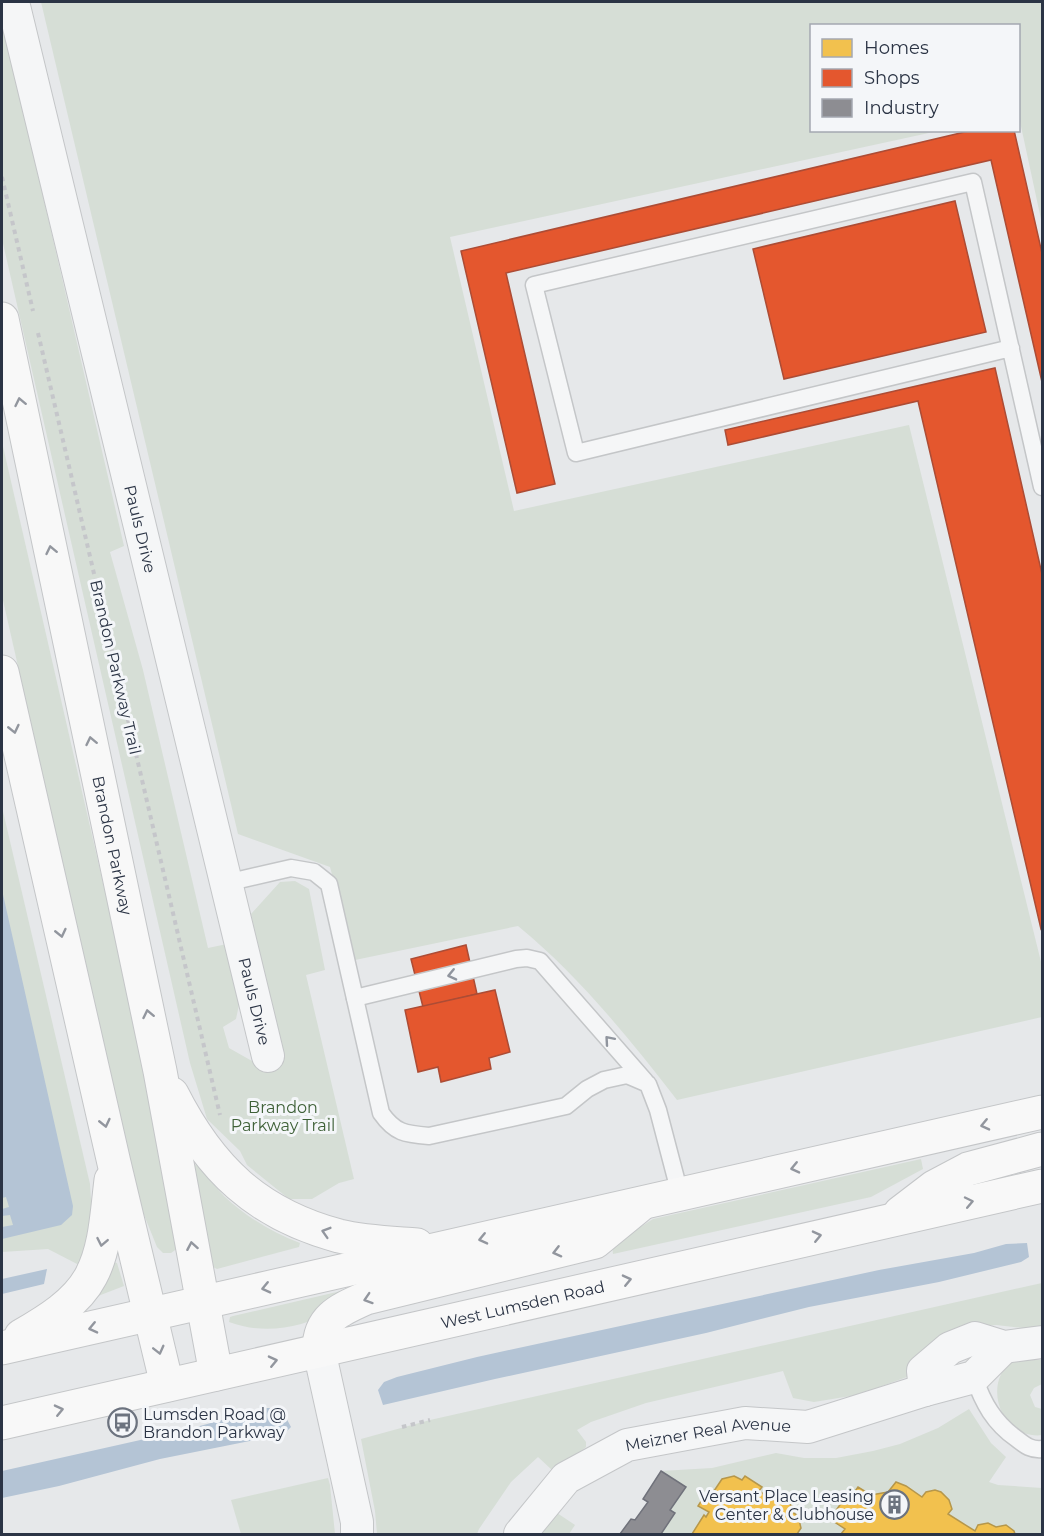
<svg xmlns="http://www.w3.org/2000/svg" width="1044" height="1536" viewBox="0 0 1044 1536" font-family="Montserrat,sans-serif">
	<rect width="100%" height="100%" fill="#e6e8ea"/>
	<g fill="#d6ded6">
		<path d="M41,2H1042V224L1019,117L1018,26H812V130L938,131L450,237L514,511L909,425L1042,966V1017L677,1100C628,1037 579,976 518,926L355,960L330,867L238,834Z"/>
		<polygon points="2,19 124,546 110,552 143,670 208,948 227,944 240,1000 236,1019 223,1027 229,1048 259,1065 283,1059 251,914 280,882 295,881 309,889 325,970 306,975 354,1179 339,1183 312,1199 289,1199 247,1165 240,1151 207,1119 190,1063 2,239"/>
		<polygon points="2,442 138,1036 178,1248 171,1253 163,1253 157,1247 142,1210 2,596"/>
		<polygon points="2,807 90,1184 93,1230 81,1266 48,1249 2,1252"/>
		<polygon points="921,1159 923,1169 871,1197 613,1254 612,1245 653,1219"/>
		<path d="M195,1164C206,1173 214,1186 224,1196C245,1216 273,1233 300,1243L299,1247L217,1269L213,1267L192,1166Z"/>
		<polygon points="114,1262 117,1263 124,1286 98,1296"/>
		<path d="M397,1278C344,1305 292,1345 229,1322L230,1317L233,1316Z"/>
		<polygon points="1042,1283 1042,1330 996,1325 968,1327 935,1346 907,1377 857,1395 814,1402 793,1398 783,1371 646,1403 591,1422 577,1430 586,1442 586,1447 558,1470 552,1470 538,1457 511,1482 479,1529 477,1534 377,1534 375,1511 361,1439 430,1420"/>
		<path d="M1014,1360H1042V1384L1034,1388L1030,1395L1035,1407L1042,1409V1435C1037,1436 1029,1435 1024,1433C994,1422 987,1376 1014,1360Z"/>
		<polygon points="969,1409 991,1443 1006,1457 989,1482 998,1485 1042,1488 1042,1534 661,1534 675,1513 670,1510 686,1487 661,1471 712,1468 776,1453 804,1458 836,1458 873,1451 900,1444 938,1428"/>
		<polygon points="328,1478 330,1485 335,1534 241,1534 231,1500"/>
		<polygon points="554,1511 575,1525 569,1534 538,1534"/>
	</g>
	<g fill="#b4c4d5">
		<polygon points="2,890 73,1206 72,1215 61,1225 2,1239 2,1227 13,1225 10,1215 2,1216 2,1209 9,1207 6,1197 2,1198"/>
		<polygon points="1027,1243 1029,1257 1021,1262 939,1282 809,1307 706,1333 495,1379 383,1405 378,1390 384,1382 397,1377 477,1357 879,1270 974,1253 1006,1244"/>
		<polygon points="47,1269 44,1284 2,1294 2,1279"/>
		<polygon points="266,1408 281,1408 291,1427 284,1434 160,1459 59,1486 2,1498 2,1471 185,1430"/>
	</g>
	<g fill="#f2c14e" stroke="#b6974b" stroke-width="1.5">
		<polygon points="734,1476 742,1480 745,1476 762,1487 759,1491 773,1500 776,1496 794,1507 791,1511 798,1516 801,1528 797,1534 692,1534 704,1515 706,1517 709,1512 698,1506 709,1489 714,1491 722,1479"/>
		<polygon points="896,1482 906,1486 922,1497 926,1492 935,1490 941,1492 949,1500 952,1509 948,1514 975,1531 978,1525 988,1523 996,1527 1006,1525 1014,1531 1015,1534 841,1534 845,1529 830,1519 844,1499 848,1501 858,1487 871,1495 888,1492"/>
	</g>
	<g fill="#e4572e" stroke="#ac4c35" stroke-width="1.5">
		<polygon points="973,130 1014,130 1042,253 1042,382 991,160 506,273 555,484 517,493 461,251"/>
		<polygon points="955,201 986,332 784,379 753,249"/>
		<polygon points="995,368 1042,574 1042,928 1041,929 918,401 728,445 725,430"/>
		<polygon points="466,945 477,994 423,1007 411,959"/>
		<polygon points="495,990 510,1052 489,1058 491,1069 441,1082 438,1067 418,1072 405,1010"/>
	</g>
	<polygon fill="#8d8d92" stroke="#70727b" stroke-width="1.5" points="661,1471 686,1487 670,1510 675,1513 661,1534 620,1534 631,1519 635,1520 648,1502 643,1499"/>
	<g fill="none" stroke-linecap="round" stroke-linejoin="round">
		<defs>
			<g id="service">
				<polyline points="1011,348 576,453 534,285 973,182 1042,487"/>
				<path d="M226,883L291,868L314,872L329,884L381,1113C395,1133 405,1134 429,1136L566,1106L587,1089L604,1080L627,1075L648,1084L658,1110L680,1194"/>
				<polyline points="355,998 516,959 527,958 540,961 645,1081"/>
				<path d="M974,1377C983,1403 994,1423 1017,1439C1026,1446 1031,1450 1042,1449"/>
			</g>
			<g id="minor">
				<path id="s1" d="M13,2L268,1056"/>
				<polyline points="319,1350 357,1522 357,1534"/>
				<polyline points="925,1390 974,1377 1004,1347"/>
				<path id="s2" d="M520,1534L566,1478L627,1445L745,1423L808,1427L925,1390L923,1371L950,1348L975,1338L1004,1347L1042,1342"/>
			</g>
			<g id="secondary">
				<path id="s3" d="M2,319L160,1071L216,1374"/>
				<polyline points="2,672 114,1163 167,1385"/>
				<path d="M172,1094C210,1169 257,1214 339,1236C364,1242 392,1243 417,1245"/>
				<polyline points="900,1213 934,1187 968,1169 1042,1149"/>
				<path d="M21,1336C47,1321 77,1303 91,1276C106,1248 107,1211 111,1180"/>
				<polyline points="2,1348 1042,1112"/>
				<path d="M319,1350C319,1318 339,1310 366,1298L595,1242L639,1206"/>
				<path id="s4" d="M2,1423L1042,1186"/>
			</g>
		</defs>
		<use href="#service" stroke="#c4c6c8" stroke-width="19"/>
		<use href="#minor" stroke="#c4c6c8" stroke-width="34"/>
		<use href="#secondary" stroke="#c4c6c8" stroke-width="35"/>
		<g stroke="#c5c6ca" stroke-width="4" stroke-dasharray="4.5 4.5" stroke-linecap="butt">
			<polyline points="2,177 33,311"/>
			<polyline points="38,333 220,1115"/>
			<polyline points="402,1427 430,1420"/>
		</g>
		<use href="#service" stroke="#f5f6f7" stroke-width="16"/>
		<use href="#minor" stroke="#f5f6f7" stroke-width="32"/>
		<use href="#secondary" stroke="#f8f8f8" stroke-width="33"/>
	</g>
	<defs><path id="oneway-chevron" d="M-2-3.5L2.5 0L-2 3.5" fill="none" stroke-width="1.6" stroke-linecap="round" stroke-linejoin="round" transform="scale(1.5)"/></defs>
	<g stroke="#92969e">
		<use href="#oneway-chevron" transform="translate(20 402) rotate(-102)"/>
		<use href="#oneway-chevron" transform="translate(51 550) rotate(-102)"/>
		<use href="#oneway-chevron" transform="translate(14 729) rotate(77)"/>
		<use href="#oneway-chevron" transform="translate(91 741) rotate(-102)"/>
		<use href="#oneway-chevron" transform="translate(61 933) rotate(77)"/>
		<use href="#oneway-chevron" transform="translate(148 1014) rotate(-102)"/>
		<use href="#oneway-chevron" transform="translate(105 1123) rotate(77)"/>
		<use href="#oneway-chevron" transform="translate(985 1125) rotate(167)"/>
		<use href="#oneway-chevron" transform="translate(795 1168) rotate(167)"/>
		<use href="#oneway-chevron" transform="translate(969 1202) rotate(-12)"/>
		<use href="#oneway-chevron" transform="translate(326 1232) rotate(-163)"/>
		<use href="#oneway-chevron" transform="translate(817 1236) rotate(-13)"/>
		<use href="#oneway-chevron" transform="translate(483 1239) rotate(167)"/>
		<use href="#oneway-chevron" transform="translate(102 1242) rotate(101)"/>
		<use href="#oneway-chevron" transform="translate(192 1246) rotate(-100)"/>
		<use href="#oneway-chevron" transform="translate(557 1252) rotate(166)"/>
		<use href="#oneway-chevron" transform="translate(627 1280) rotate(-13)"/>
		<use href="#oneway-chevron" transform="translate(266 1288) rotate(167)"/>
		<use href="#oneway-chevron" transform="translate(368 1299) rotate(162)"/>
		<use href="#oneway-chevron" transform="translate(93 1328) rotate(167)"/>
		<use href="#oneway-chevron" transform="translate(159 1350) rotate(76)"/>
		<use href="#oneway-chevron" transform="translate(273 1361) rotate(-13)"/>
		<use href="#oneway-chevron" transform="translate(59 1410) rotate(-13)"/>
	</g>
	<g stroke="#90959e">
		<use href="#oneway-chevron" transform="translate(452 975) rotate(167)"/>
		<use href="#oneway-chevron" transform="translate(609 1040) rotate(-131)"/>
	</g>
	<defs>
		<symbol id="bus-ring" viewBox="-11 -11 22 22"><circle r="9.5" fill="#f4f6f9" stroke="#6c737f" stroke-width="1.5"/><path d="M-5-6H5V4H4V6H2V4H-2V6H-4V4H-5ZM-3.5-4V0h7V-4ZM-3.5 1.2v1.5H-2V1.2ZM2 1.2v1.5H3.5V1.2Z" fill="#6c737f"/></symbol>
		<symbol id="building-ring" viewBox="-11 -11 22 22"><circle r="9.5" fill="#f4f6f9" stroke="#6c737f" stroke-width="1.5"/><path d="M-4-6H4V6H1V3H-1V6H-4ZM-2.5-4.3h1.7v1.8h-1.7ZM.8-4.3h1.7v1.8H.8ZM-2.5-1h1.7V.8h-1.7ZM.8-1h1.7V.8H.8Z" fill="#6c737f"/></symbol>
	</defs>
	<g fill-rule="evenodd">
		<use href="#bus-ring" x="106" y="1406" width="33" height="33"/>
		<use href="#building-ring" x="878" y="1488" width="33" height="33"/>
	</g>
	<g text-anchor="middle" stroke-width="6" stroke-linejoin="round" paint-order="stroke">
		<g font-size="16" fill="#2b3445" stroke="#f4f6f9">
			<text dy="6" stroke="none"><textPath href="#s1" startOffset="542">Pauls Drive</textPath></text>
			<text transform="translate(116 667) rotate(77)" y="6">Brandon Parkway Trail</text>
			<text dy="6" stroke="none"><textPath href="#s3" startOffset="538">Brandon Parkway</textPath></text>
			<text dy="6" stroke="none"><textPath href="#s1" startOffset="1028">Pauls Drive</textPath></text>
			<text dy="6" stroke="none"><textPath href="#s4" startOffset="534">West Lumsden Road</textPath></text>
			<text dy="6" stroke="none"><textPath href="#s2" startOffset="224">Meizner Real Avenue</textPath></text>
		</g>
		<g font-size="16" fill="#3f6138" stroke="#f4f6f9">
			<text x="283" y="1113">Brandon<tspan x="283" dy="18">Parkway Trail</tspan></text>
		</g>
		<g font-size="16" fill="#2b3445" stroke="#f4f6f9" text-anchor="start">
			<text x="143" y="1420">Lumsden Road @<tspan x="143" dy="18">Brandon Parkway</tspan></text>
			<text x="874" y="1502" text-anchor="end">Versant Place Leasing<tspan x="874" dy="18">Center &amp; Clubhouse</tspan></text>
		</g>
	</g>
	<rect width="1044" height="1536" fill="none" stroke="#2b3445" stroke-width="6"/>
	<rect x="810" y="24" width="210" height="108" fill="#f4f6f9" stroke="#a4a8b1" stroke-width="1.5"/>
	<rect x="822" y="39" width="30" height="18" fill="#f2c14e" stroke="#a4a8b1" stroke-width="1.5"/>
	<text x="864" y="54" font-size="18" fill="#2b3445">Homes</text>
	<rect x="822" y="69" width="30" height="18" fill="#e4572e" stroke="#a4a8b1" stroke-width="1.5"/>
	<text x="864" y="84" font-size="18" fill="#2b3445">Shops</text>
	<rect x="822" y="99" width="30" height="18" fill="#8d8d92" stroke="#a4a8b1" stroke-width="1.5"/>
	<text x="864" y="114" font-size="18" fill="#2b3445">Industry</text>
</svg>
